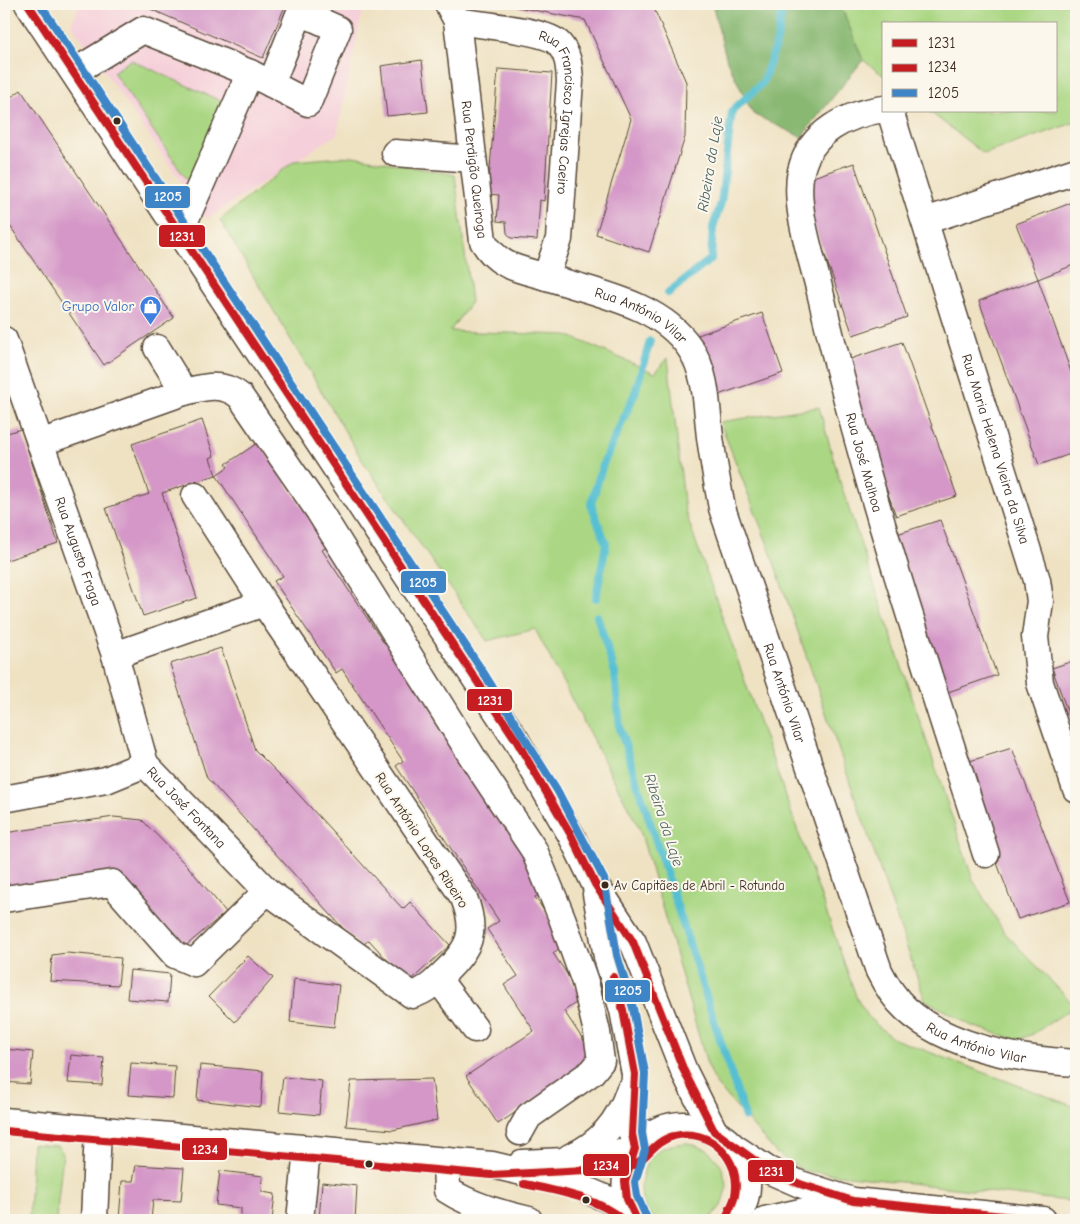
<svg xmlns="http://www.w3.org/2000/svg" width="1080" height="1224" viewBox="0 0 1080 1224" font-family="'Comic Neue',sans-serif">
	<rect width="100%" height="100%" fill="#fbf7ec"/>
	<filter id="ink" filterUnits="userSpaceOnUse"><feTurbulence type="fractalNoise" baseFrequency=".02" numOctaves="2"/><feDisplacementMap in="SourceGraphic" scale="10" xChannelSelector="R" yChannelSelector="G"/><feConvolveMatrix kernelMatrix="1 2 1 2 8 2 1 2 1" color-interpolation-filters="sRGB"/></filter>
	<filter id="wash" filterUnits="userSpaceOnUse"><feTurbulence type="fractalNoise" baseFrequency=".0096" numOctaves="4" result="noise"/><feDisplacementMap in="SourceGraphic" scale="20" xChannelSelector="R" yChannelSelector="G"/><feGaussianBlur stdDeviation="1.12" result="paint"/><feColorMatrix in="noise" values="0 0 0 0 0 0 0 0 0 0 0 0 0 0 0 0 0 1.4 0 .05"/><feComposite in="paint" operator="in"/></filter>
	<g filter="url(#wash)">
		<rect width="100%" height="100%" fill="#efe2c3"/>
		<polygon fill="#f5cfd9" points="80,4 364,4 337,134 207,219 71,24"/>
		<g fill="#abd784" stroke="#738051">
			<polygon points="840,4 1076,4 1076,122 984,154 929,111 1056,111 1056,24 884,24 884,76 863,60"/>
			<polygon points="131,60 225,103 191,186 113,72"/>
			<polygon points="353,156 455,175 471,302 450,331 567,335 655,373 668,358 685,511 857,999 870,1019 892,1038 1076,1107 1076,1202 805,1171 777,1154 716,1084 706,1061 640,830 535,629 487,641 362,460 220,220 294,161"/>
			<polygon points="819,407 840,482 973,880 1004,932 1075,1006 1033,1034 1018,1040 972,1026 925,1000 768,545 720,422"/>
			<path d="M688,1143L708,1150L721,1165L727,1186L721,1206L709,1220C696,1220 668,1224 658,1220C636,1211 638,1175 650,1158C659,1146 674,1144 688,1143Z"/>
			<polygon points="32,1144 57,1146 63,1153 56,1220 29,1220"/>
		</g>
		<polygon fill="#88b872" stroke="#627148" points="712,4 840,4 863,60 801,137 753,114 727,61"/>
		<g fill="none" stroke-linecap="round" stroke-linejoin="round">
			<g stroke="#56c0d2" stroke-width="8">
				<polyline points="668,293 711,259 713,227 721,203 732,111 763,82 777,41 783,4"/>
				<polyline points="596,598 606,544 591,504 603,464 635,393 650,341"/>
				<polyline points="597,616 615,673 620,729 745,1117"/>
			</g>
		</g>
		<g id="blocks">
			<g fill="#d497c7">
				<polygon points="139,4 286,4 263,58"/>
				<polygon points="502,4 652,4 686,82 685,137 649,252 596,234 631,119 585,20"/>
				<polygon points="422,60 428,112 387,116 381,66"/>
				<polygon points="498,69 552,73 544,201 540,200 537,240 511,238 507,233 506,222 497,221 499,195 488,194"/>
				<polygon points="21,90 174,318 104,365 4,217 4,102"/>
				<polygon points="854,163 907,317 853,335 799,182"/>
				<polygon points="1076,201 1076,264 1038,279 1076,386 1076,452 1039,465 979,301 1038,279 1016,224"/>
				<polygon points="762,313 783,373 718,395 698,335"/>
				<polygon points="902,342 957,496 896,516 841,362"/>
				<polygon points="202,420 214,456 210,458 216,475 162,493 197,598 143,616 106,508 149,494 132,444"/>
				<polygon points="21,429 58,543 4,561 4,434"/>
				<polygon points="259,442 328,546 322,550 383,642 389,638 547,889 535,897 566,944 553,953 583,998 564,1011 596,1059 498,1124 466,1076 534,1031 504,985 518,976 487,929 499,921 396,766 403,761 342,669 336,673 274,581 283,576 216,475 228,467 226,464"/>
				<polygon points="940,520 997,675 948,692 891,536"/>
				<polygon points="221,648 255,750 291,786 403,909 410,902 450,945 408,983 369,940 360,947 207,778 170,664"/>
				<polygon points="1076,660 1076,736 1052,668"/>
				<polygon points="1012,748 1070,902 1018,919 960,764"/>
				<polygon points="114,817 142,820 190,869 226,912 182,949 116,875 4,889 4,833"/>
				<polygon points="67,953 121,958 118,985 50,981 52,955"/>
				<polygon points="248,956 273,978 235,1022 209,996"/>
				<polygon points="130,970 170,974 168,1002 127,999"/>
				<polygon points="294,979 339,985 334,1027 290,1022"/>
				<polygon points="4,1049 33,1052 30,1084 4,1082"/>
				<polygon points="71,1055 104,1058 102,1085 68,1083"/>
				<polygon points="131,1063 175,1066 173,1098 128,1095"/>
				<polygon points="200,1065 263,1071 261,1107 197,1100"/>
				<polygon points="283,1077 322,1081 319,1115 279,1111"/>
				<polygon points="432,1079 437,1120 393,1130 346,1126 351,1081"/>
				<polygon points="136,1165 184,1168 181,1201 153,1200 151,1220 119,1220 122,1181 133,1181"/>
				<polygon points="220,1171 263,1176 262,1192 275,1194 272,1220 241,1220 241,1208 216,1205"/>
				<polygon points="322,1182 357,1186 355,1220 319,1220"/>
			</g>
		</g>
	</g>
	<g filter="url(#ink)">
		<use href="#blocks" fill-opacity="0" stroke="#564637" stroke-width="1"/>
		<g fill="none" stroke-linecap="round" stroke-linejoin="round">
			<defs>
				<g id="minor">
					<polyline points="28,4 516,740 571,835 595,884 633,942 684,1071 714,1131"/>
					<path id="s1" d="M448,4L457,21L483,241C499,268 520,269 547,277C595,293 660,303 690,348C709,376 706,413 711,444C714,465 718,487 722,508L879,971C886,985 894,998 906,1009C948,1048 1021,1060 1076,1063"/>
					<path id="s2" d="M457,21C478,25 547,30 559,44C569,55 569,67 570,81L559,239L546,277"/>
					<polyline points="74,72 143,30 250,73 308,103 338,29 300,12 271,84"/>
					<path id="s3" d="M884,109C847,114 810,132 801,171C793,206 813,261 821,296C865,485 927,670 986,854"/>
					<path id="s4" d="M890,111L1037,580L1040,601L1035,637L1040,683L1076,789"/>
					<polyline points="395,153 473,159"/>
					<polyline points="925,221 1076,171"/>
					<polyline points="180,232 250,73"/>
					<path id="s5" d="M4,340L115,655L145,764"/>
					<polyline points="157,348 184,392"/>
					<path d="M40,443L184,392C205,387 222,382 240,396L319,511L478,766L534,850L562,918L585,982L597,1032L601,1061L592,1072L529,1116L520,1132"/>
					<polyline points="115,655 264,603"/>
					<path id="s6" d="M4,799L106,780L145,764L267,891L412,995C426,991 434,983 444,973C469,949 478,933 464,898L264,603L195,496"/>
					<polyline points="596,894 607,957 623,1010 635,1074 632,1134 635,1149"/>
					<polyline points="4,899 112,883 175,955 194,963 267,891"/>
					<polyline points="438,979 475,1029"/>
					<polyline points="4,1121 492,1165 570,1183 607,1199 633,1215"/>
					<polyline points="735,1148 768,1170 800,1184 853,1201 1043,1220"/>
					<path d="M570,1157C600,1144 619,1121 629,1091"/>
					<path d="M446,1161L447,1190C472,1206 500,1213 529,1220"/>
					<polyline points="522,1163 585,1160 616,1153 632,1155"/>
					<polyline points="94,1220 98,1130"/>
					<polyline points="300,1220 307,1150"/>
					<path d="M637,1220C627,1208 623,1189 627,1173C647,1082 787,1133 736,1220"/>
					<polyline points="765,1220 850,1201"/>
				</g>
			</defs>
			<use href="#minor" stroke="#564637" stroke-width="29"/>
			<use href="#minor" stroke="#fff" stroke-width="26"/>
			<defs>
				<g id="bus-1">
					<polyline points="28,4 516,740 571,835 595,884 633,942 684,1071 714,1131 768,1170 800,1184 853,1201 1043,1220"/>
					<polyline points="613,977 623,1010 635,1074 632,1134 635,1149 625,1181 627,1199 637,1220"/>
				</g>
				<g id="bus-2">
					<path d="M4,1131L491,1175L586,1170L616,1163L634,1165C645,1160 655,1140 674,1136C709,1127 742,1159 735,1195C734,1202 729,1209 727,1216"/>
					<path d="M524,1184C556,1191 597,1197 623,1220"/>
				</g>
				<polyline id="bus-3" points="40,4 483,672 557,790 604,879 617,955 633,1008 645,1073 642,1133 645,1150 635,1182 637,1196 646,1216"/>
			</defs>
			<use href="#bus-1" stroke="#fbf7ec" stroke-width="11"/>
			<use href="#bus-2" stroke="#fbf7ec" stroke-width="11"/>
			<use href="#bus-3" stroke="#fbf7ec" stroke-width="11"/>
			<use href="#bus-1" stroke="#c61d23" stroke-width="8"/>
			<use href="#bus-2" stroke="#c61d23" stroke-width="8"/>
			<use href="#bus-3" stroke="#3d85c6" stroke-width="8"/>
		</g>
	</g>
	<defs>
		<symbol id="shop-pin" viewBox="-11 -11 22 30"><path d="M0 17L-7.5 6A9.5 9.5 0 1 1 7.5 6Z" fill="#3f7fe0" stroke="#fbf7ec"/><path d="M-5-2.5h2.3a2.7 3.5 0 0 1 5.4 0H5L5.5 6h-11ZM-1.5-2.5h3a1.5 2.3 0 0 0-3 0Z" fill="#fff"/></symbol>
	</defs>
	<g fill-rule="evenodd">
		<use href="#shop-pin" x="138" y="294" width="25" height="34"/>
	</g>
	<g fill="#3b2a1e" stroke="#fbf7ec" stroke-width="2">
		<circle cx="117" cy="121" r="4.5"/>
		<circle cx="605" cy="885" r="4.5"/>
		<circle cx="369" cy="1164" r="4.5"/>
		<circle cx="586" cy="1200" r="4.5"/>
	</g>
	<g text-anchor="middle" stroke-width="4" stroke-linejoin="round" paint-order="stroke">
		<g font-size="13" fill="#3b2a1e" stroke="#fbf7ec" text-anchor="start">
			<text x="614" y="890">Av Capitães de Abril - Rotunda</text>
		</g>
		<g font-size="14" fill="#3b2a1e" stroke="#fbf7ec">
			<text dy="5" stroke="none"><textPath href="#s2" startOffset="171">Rua Francisco Igrejas Caeiro</textPath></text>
			<text dy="5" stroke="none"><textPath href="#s1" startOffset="169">Rua Perdigão Queiroga</textPath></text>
			<text dy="5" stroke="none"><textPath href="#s1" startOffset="419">Rua António Vilar</textPath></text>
			<text dy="5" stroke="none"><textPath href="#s4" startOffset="354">Rua Maria Helena Vieira da Silva</textPath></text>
			<text dy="5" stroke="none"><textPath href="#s3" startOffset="410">Rua José Malhoa</textPath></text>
			<text dy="5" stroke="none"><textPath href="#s5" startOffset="224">Rua Augusto Fraga</textPath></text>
			<text dy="5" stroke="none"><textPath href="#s1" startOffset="839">Rua António Vilar</textPath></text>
			<text dy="5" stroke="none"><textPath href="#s6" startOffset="206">Rua José Fontana</textPath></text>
			<text transform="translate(422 840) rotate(57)" y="5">Rua António Lopes Ribeiro</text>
			<text dy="5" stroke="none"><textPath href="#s1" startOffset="1259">Rua António Vilar</textPath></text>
		</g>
		<g font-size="14" fill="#366cbe" stroke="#fbf7ec" text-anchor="end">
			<text x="134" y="311">Grupo Valor</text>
		</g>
		<g font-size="15" font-style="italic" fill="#445e5d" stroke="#fbf7ec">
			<text transform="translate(710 164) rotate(-81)" y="5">Ribeira da Laje</text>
			<text transform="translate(664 820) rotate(72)" y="5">Ribeira da Laje</text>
		</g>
	</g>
	<g stroke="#fbf7ec" stroke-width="2">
		<rect x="144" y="185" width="47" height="24" rx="5" fill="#3d85c6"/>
		<rect x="158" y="224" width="48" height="24" rx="5" fill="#c61d23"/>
		<rect x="400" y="570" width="47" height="24" rx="5" fill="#3d85c6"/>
		<rect x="466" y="688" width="47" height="24" rx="5" fill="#c61d23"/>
		<rect x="604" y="979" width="47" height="24" rx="5" fill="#3d85c6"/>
		<rect x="181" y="1137" width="47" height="24" rx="5" fill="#c61d23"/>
		<rect x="582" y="1153" width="48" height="24" rx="5" fill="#c61d23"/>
		<rect x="747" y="1159" width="48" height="24" rx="5" fill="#c61d23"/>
	</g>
	<g font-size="14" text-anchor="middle" font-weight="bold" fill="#fff">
		<text x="168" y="201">1205</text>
		<text x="182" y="241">1231</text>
		<text x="423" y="587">1205</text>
		<text x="490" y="705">1231</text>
		<text x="628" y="995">1205</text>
		<text x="205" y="1154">1234</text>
		<text x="606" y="1170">1234</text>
		<text x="771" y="1176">1231</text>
	</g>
	<rect width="1080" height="1224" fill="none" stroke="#fbf7ec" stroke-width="20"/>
	<rect x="882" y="22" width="175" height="90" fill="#fbf7ec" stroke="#aea59a"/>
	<rect x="892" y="39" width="25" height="8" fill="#c61d23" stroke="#aea59a"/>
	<text x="928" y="48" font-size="15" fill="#3b2a1e">1231</text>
	<rect x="892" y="64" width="25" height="8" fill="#c61d23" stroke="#aea59a"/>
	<text x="928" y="72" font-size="15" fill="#3b2a1e">1234</text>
	<rect x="892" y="89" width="25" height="8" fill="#3d85c6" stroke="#aea59a"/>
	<text x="928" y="98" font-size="15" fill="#3b2a1e">1205</text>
</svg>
